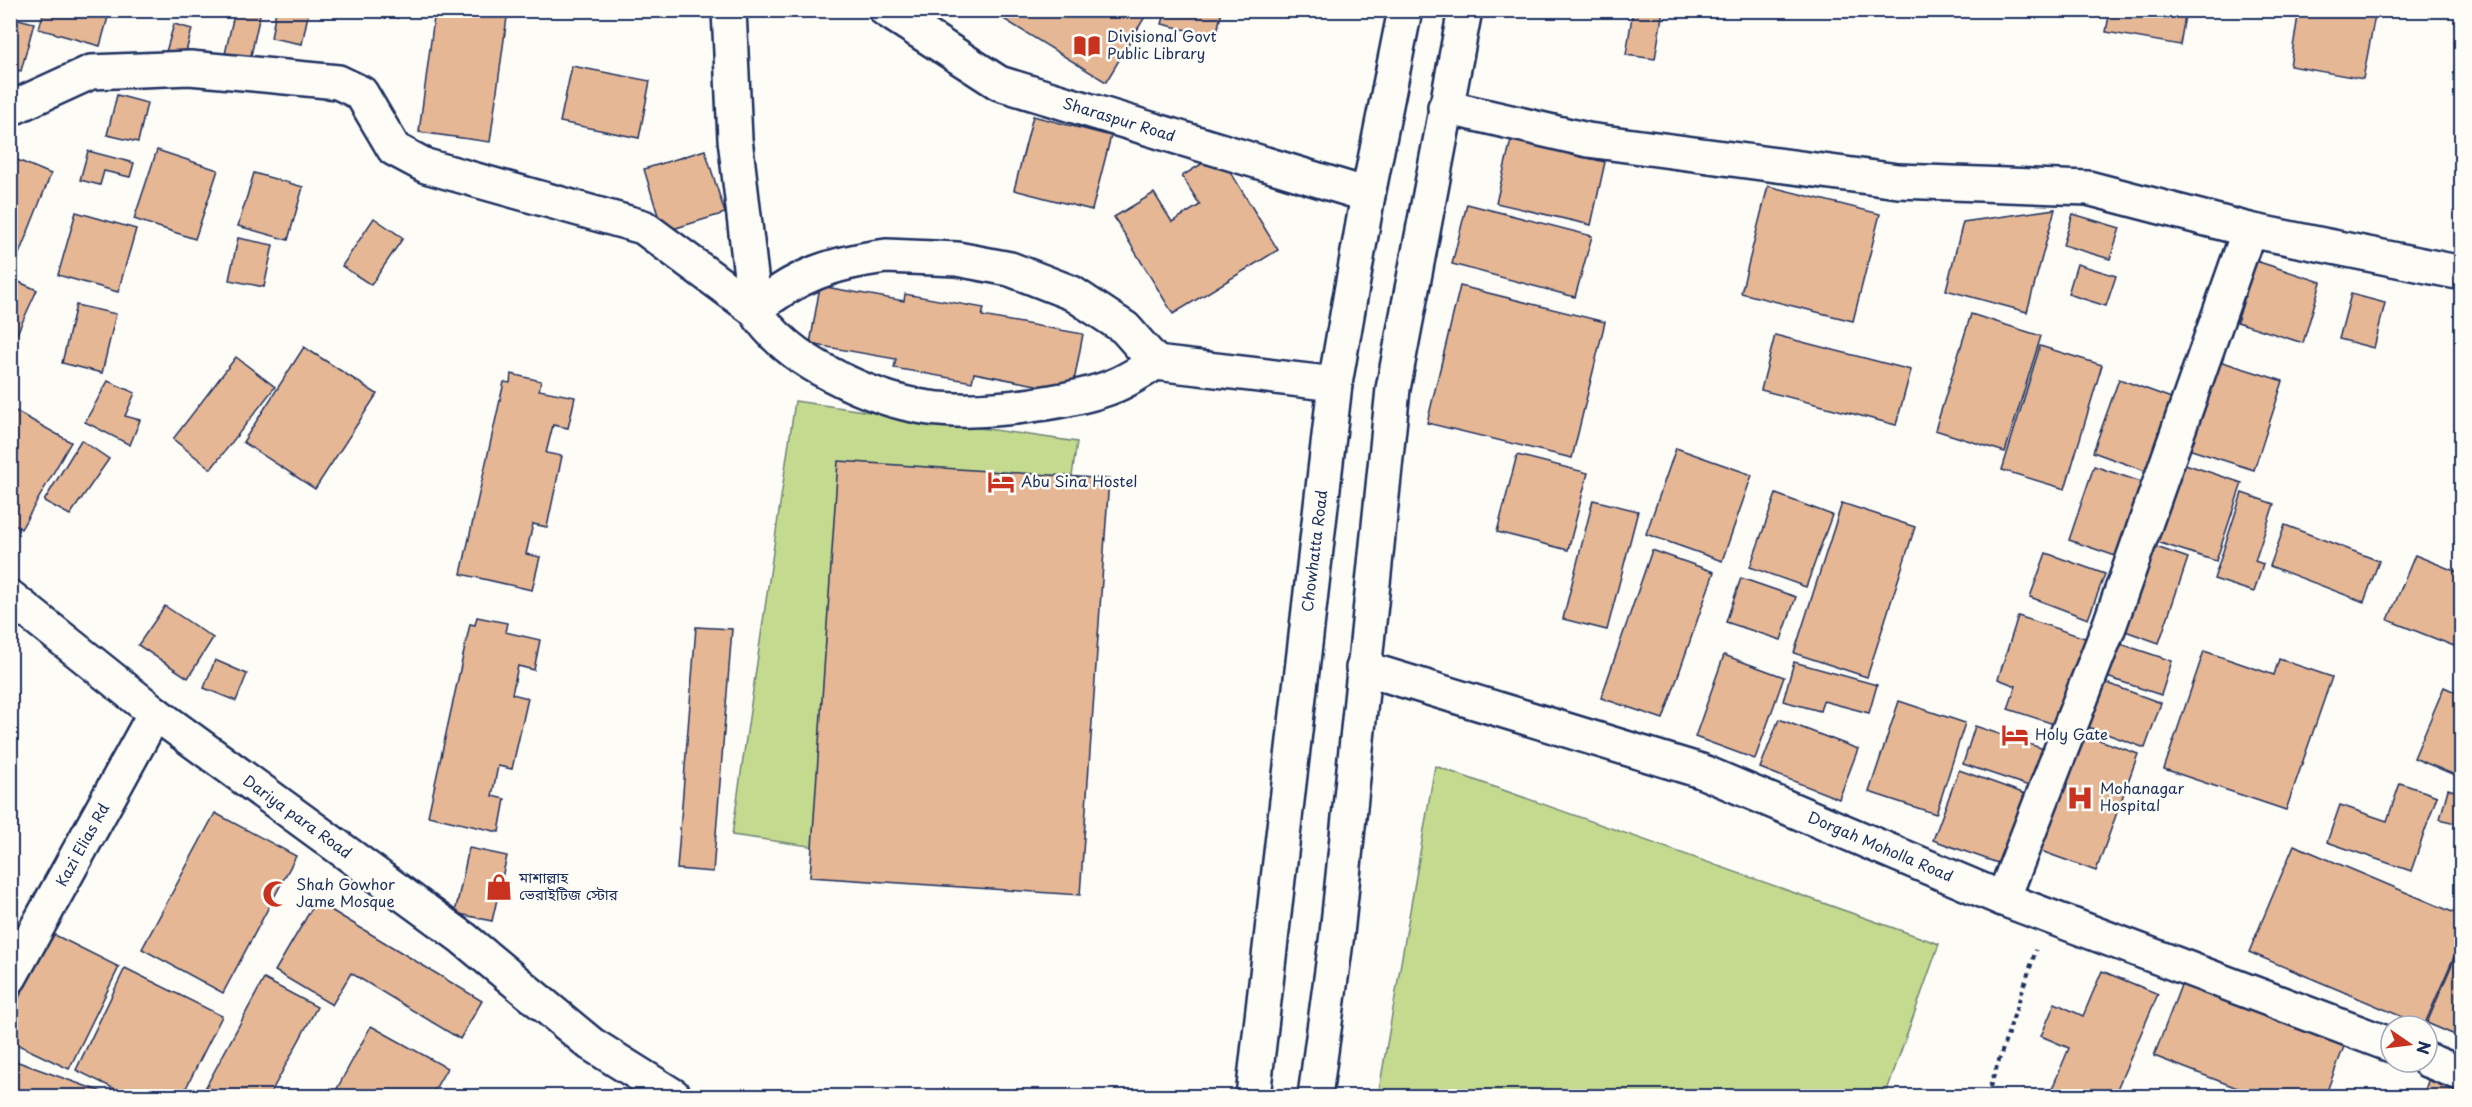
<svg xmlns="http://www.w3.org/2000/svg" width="2472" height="1107" viewBox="0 0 2472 1107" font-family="'Playpen Sans','Noto Sans Bengali',sans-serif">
	<rect width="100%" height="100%" fill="#fdfcf7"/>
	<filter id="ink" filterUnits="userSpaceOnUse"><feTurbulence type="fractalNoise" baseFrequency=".0167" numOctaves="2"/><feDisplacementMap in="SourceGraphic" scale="12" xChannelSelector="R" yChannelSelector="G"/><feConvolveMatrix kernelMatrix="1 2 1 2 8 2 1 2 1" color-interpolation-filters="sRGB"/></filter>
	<g filter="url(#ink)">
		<g fill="#c4da8f" stroke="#708476" stroke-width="1.5">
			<polygon points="795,401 1077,442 1013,875 732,835"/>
			<polygon points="1435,766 1939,944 1885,1096 1378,1096"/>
		</g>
		<g fill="#e5b795" stroke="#1b2f5e" stroke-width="1.5">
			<polygon points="44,10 110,10 100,46 39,29"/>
			<polygon points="235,10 261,10 250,60 225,54"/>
			<polygon points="276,10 309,10 302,44 271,38"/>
			<polygon points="362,10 400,10 398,18"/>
			<polygon points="435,10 508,10 490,142 419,132"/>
			<polygon points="989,10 1149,10 1106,82"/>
			<polygon points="1166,10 1222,10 1216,37 1162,24"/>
			<polygon points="1633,10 1663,10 1655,59 1626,55"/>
			<polygon points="1999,10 2030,10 2029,16"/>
			<polygon points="2110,10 2186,10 2180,45 2106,32"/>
			<polygon points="2299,10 2376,10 2363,79 2290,66"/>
			<polygon points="10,17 34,23 21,71 10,69"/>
			<polygon points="174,24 192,29 183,63 164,59"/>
			<polygon points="2462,54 2462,85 2456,84"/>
			<polygon points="572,66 650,81 639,138 560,122"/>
			<polygon points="117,95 147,103 138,142 107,135"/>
			<polygon points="1033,116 1111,136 1092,210 1014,190"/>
			<polygon points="1511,140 1605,162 1591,225 1496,203"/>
			<polygon points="157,150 218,170 195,239 134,219"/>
			<polygon points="705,150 725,213 663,232 644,169"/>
			<polygon points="88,151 134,163 130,177 104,171 100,185 80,180"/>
			<polygon points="1219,153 1278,250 1173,314 1114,217 1154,193 1172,222 1200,205 1182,176"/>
			<polygon points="10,157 51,174 15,264 10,262"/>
			<polygon points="254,173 303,187 288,240 238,226"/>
			<polygon points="1768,186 1880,214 1853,321 1741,293"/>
			<polygon points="1467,204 1592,236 1575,297 1452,264"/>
			<polygon points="2055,209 2027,312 1946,290 1963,222"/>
			<polygon points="76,212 136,229 118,292 58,275"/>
			<polygon points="2073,214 2120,228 2110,259 2063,245"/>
			<polygon points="374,218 403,238 371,285 342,266"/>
			<polygon points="238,238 273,245 264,287 229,280"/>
			<polygon points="2256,261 2321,282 2303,343 2237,322"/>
			<polygon points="2077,264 2116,276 2106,306 2068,294"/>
			<polygon points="10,278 37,290 10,349"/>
			<polygon points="820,286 904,301 905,294 984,308 982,316 1083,334 1072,392 974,373 972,382 894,368 896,359 810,344"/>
			<polygon points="1460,286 1605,322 1572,458 1427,423"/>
			<polygon points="2351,294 2385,303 2374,348 2339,339"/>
			<polygon points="76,305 116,314 102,373 62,363"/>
			<polygon points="1971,314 2041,336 2005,452 1935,430"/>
			<polygon points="1775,335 1911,370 1896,425 1761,390"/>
			<polygon points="2040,346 2102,365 2065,489 2002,470"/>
			<polygon points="304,347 377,394 315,489 243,442"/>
			<polygon points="236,357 275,387 211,469 173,439"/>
			<polygon points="2213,359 2283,381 2254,470 2185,448"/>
			<polygon points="511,374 541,381 539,390 575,397 568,428 553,425 546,453 562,456 547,527 533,524 526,554 540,557 532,590 461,574 504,382 510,383"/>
			<polygon points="2119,379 2185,403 2159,476 2093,452"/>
			<polygon points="108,381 135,393 125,416 140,420 130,445 85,422"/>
			<polygon points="10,408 71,442 21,529 10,522"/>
			<polygon points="81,440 109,459 70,515 44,501"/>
			<polygon points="1676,448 1752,475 1722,561 1646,534"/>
			<polygon points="1517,455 1588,473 1568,550 1497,532"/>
			<polygon points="2173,460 2242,483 2216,561 2148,539"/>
			<polygon points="838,461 1109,479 1080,895 810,877"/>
			<polygon points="2094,466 2156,487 2130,561 2069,540"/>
			<polygon points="2242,493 2274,504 2255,561 2263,564 2254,592 2214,579"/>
			<polygon points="1776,494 1832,515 1806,587 1750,567"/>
			<polygon points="1593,500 1638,511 1607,630 1563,619"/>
			<polygon points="1842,503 1915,527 1867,677 1794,653"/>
			<polygon points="2285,525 2379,561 2364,602 2270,566"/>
			<polygon points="2142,542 2188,558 2159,643 2114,627"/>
			<polygon points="1652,550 1714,572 1663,719 1601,698"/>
			<polygon points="2046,553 2105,574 2088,619 2030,597"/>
			<polygon points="2415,555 2462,574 2462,627 2454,646 2388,620"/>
			<polygon points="1741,578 1796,597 1781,640 1726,622"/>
			<polygon points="165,606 213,638 188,678 138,645"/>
			<polygon points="2018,616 2094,641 2066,728 2008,709 2016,686 1998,679"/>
			<polygon points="477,617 507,623 505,632 540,640 534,670 518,666 512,694 528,698 512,769 498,766 492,796 505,799 499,832 428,816 470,624 475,625"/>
			<polygon points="696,627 732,629 713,872 677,869"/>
			<polygon points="2112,641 2172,661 2161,695 2101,675"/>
			<polygon points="2204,651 2274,675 2279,659 2332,677 2286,810 2164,769"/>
			<polygon points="1724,655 1784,677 1755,759 1695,737"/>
			<polygon points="215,660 247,674 236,701 204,688"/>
			<polygon points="1794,662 1877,685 1869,713 1823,701 1820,711 1783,701"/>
			<polygon points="2093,678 2161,703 2145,748 2077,723"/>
			<polygon points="2444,687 2462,695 2462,778 2414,758"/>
			<polygon points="1899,701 1965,723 1936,814 1869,792"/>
			<polygon points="1779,719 1858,749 1839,799 1760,768"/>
			<polygon points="1975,726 2044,749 2032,787 1963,764"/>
			<polygon points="2072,730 2138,754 2096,871 2030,847"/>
			<polygon points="1959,770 2031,796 2006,866 1933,840"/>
			<polygon points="2400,783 2437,796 2411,871 2327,842 2340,805 2387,821"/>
			<polygon points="2448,789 2462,793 2462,825 2440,819"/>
			<polygon points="215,813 296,856 223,993 142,949"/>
			<polygon points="2294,845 2462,916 2462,938 2424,1026 2249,952"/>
			<polygon points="469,848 507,856 492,921 455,913"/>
			<polygon points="316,901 482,1001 460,1039 351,973 332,1005 275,971"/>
			<polygon points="51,933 119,967 69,1069 10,1041 10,1016"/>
			<polygon points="2462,941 2462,1038 2427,1023"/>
			<polygon points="125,968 222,1016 182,1096 129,1096 76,1070"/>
			<polygon points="2102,971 2158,994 2114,1096 2049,1096 2069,1048 2041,1036 2055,1003 2083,1016"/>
			<polygon points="264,979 317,1007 269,1096 201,1096"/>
			<polygon points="2183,980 2345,1044 2325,1096 2258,1096 2154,1056"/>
			<polygon points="371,1026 447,1068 431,1096 333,1096"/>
			<polygon points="10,1059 113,1096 10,1096"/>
			<polygon points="2431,1072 2462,1082 2462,1096 2423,1096"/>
		</g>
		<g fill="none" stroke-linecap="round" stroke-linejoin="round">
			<defs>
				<g id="street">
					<polyline points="729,10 735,139 755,310"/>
					<polyline points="886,10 999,83 1368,195"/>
					<polyline points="1445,107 1588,140 1898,181 2088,188 2249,230"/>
					<polyline points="10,109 91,72 190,68 338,82 361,93 394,149 426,166 643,227 755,310"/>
					<path d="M886,256L957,259L1010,269L1072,293L1125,328L1156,363C1143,370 1130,379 1116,385C1090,396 1061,401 1032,405C954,416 902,412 830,374C801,359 773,339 755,310C796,275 834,263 886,256Z"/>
					<polyline points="1156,363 1335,384"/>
					<polyline points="10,597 155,713 463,938 591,1044 674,1096"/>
					<polyline points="1363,668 1701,771 2003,899 2391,1045"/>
					<polyline points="2003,899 2110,624 2249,230 2462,273"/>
					<polyline points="10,977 155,713"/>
					<polyline points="2427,1060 2462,1074"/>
				</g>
				<g id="secondary">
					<polyline points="1253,1096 1335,384 1368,195 1405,10"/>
					<polyline points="1315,1096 1337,934 1393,389 1465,10"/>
				</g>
			</defs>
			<use href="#street" stroke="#1b2f5e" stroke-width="38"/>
			<use href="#secondary" stroke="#1b2f5e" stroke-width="38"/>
			<polyline stroke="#1b2f5e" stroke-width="4" stroke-dasharray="4.5 4.5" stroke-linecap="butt" points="1987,1096 2036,950"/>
			<use href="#street" stroke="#fdfcf7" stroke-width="33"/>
			<use href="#secondary" stroke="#fdfcf7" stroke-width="33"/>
		</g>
	</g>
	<defs>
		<symbol id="library-bare" viewBox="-9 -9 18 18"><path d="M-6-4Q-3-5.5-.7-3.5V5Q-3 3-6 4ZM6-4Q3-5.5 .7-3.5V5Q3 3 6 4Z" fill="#c8321e" stroke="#fdfcf7" stroke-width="2.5" paint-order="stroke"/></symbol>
		<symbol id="hotel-bare" viewBox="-9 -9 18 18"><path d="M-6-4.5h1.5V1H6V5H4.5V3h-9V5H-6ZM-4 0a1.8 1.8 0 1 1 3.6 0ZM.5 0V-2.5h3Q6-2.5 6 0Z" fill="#c8321e" stroke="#fdfcf7" stroke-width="2.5" paint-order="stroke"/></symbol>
		<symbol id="hospital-bare" viewBox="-9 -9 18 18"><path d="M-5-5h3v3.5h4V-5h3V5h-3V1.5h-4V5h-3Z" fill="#c8321e" stroke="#fdfcf7" stroke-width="2.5" paint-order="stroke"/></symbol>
		<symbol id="shop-bare" viewBox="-9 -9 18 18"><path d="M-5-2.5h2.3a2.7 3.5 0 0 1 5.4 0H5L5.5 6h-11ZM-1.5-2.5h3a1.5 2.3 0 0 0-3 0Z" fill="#c8321e" stroke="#fdfcf7" stroke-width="2.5" paint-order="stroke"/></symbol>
		<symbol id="mosque-bare" viewBox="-9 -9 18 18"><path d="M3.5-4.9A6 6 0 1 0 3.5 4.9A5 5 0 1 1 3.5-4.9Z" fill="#c8321e" stroke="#fdfcf7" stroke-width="2.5" paint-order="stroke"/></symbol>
	</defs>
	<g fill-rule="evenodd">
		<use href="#library-bare" x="1068" y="27" width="38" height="38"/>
		<use href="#hotel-bare" x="982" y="463" width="38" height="38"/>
		<use href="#hotel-bare" x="1996" y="716" width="38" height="38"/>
		<use href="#hospital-bare" x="2061" y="779" width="38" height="38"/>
		<use href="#shop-bare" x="480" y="868" width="38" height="38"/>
		<use href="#mosque-bare" x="257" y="875" width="38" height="38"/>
	</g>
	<g text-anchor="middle" stroke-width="5" stroke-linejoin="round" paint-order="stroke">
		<g font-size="15" fill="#1b2f5e" stroke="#fdfcf7" text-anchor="start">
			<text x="1107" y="42">Divisional Govt<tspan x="1107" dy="17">Public Library</tspan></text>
			<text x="1021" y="487">Abu Sina Hostel</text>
			<text x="2035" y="740">Holy Gate</text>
			<text x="2100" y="794">Mohanagar<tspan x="2100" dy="17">Hospital</tspan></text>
			<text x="519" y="883">মাশাল্লাহ<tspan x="519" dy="17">ভেরাইটিজ স্টোর</tspan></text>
			<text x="296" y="890">Shah Gowhor<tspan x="296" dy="17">Jame Mosque</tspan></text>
		</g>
		<g font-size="15" fill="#1b2f5e" stroke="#fdfcf7">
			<text transform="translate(1119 120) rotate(17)" y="5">Sharaspur Road</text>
			<text transform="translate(1315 551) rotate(-83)" y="5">Chowhatta Road</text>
			<text transform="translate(297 817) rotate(36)" y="5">Dariya para Road</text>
			<text transform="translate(83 845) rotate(-61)" y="5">Kazi Elias Rd</text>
			<text transform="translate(1880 847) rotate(23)" y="5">Dorgah Moholla Road</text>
		</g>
	</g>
	<rect width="2472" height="1107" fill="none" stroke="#fdfcf7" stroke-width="36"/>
	<rect x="18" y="18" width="2436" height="1071" fill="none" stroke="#1b2f5e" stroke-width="2" filter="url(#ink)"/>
	<g transform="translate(2409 1044) rotate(104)"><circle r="28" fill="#fdfcf7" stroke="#a3aaba" stroke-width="1.5"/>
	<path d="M0-4.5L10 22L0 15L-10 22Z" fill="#c8321e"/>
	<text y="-9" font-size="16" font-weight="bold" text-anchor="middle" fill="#1b2f5e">N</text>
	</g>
</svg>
